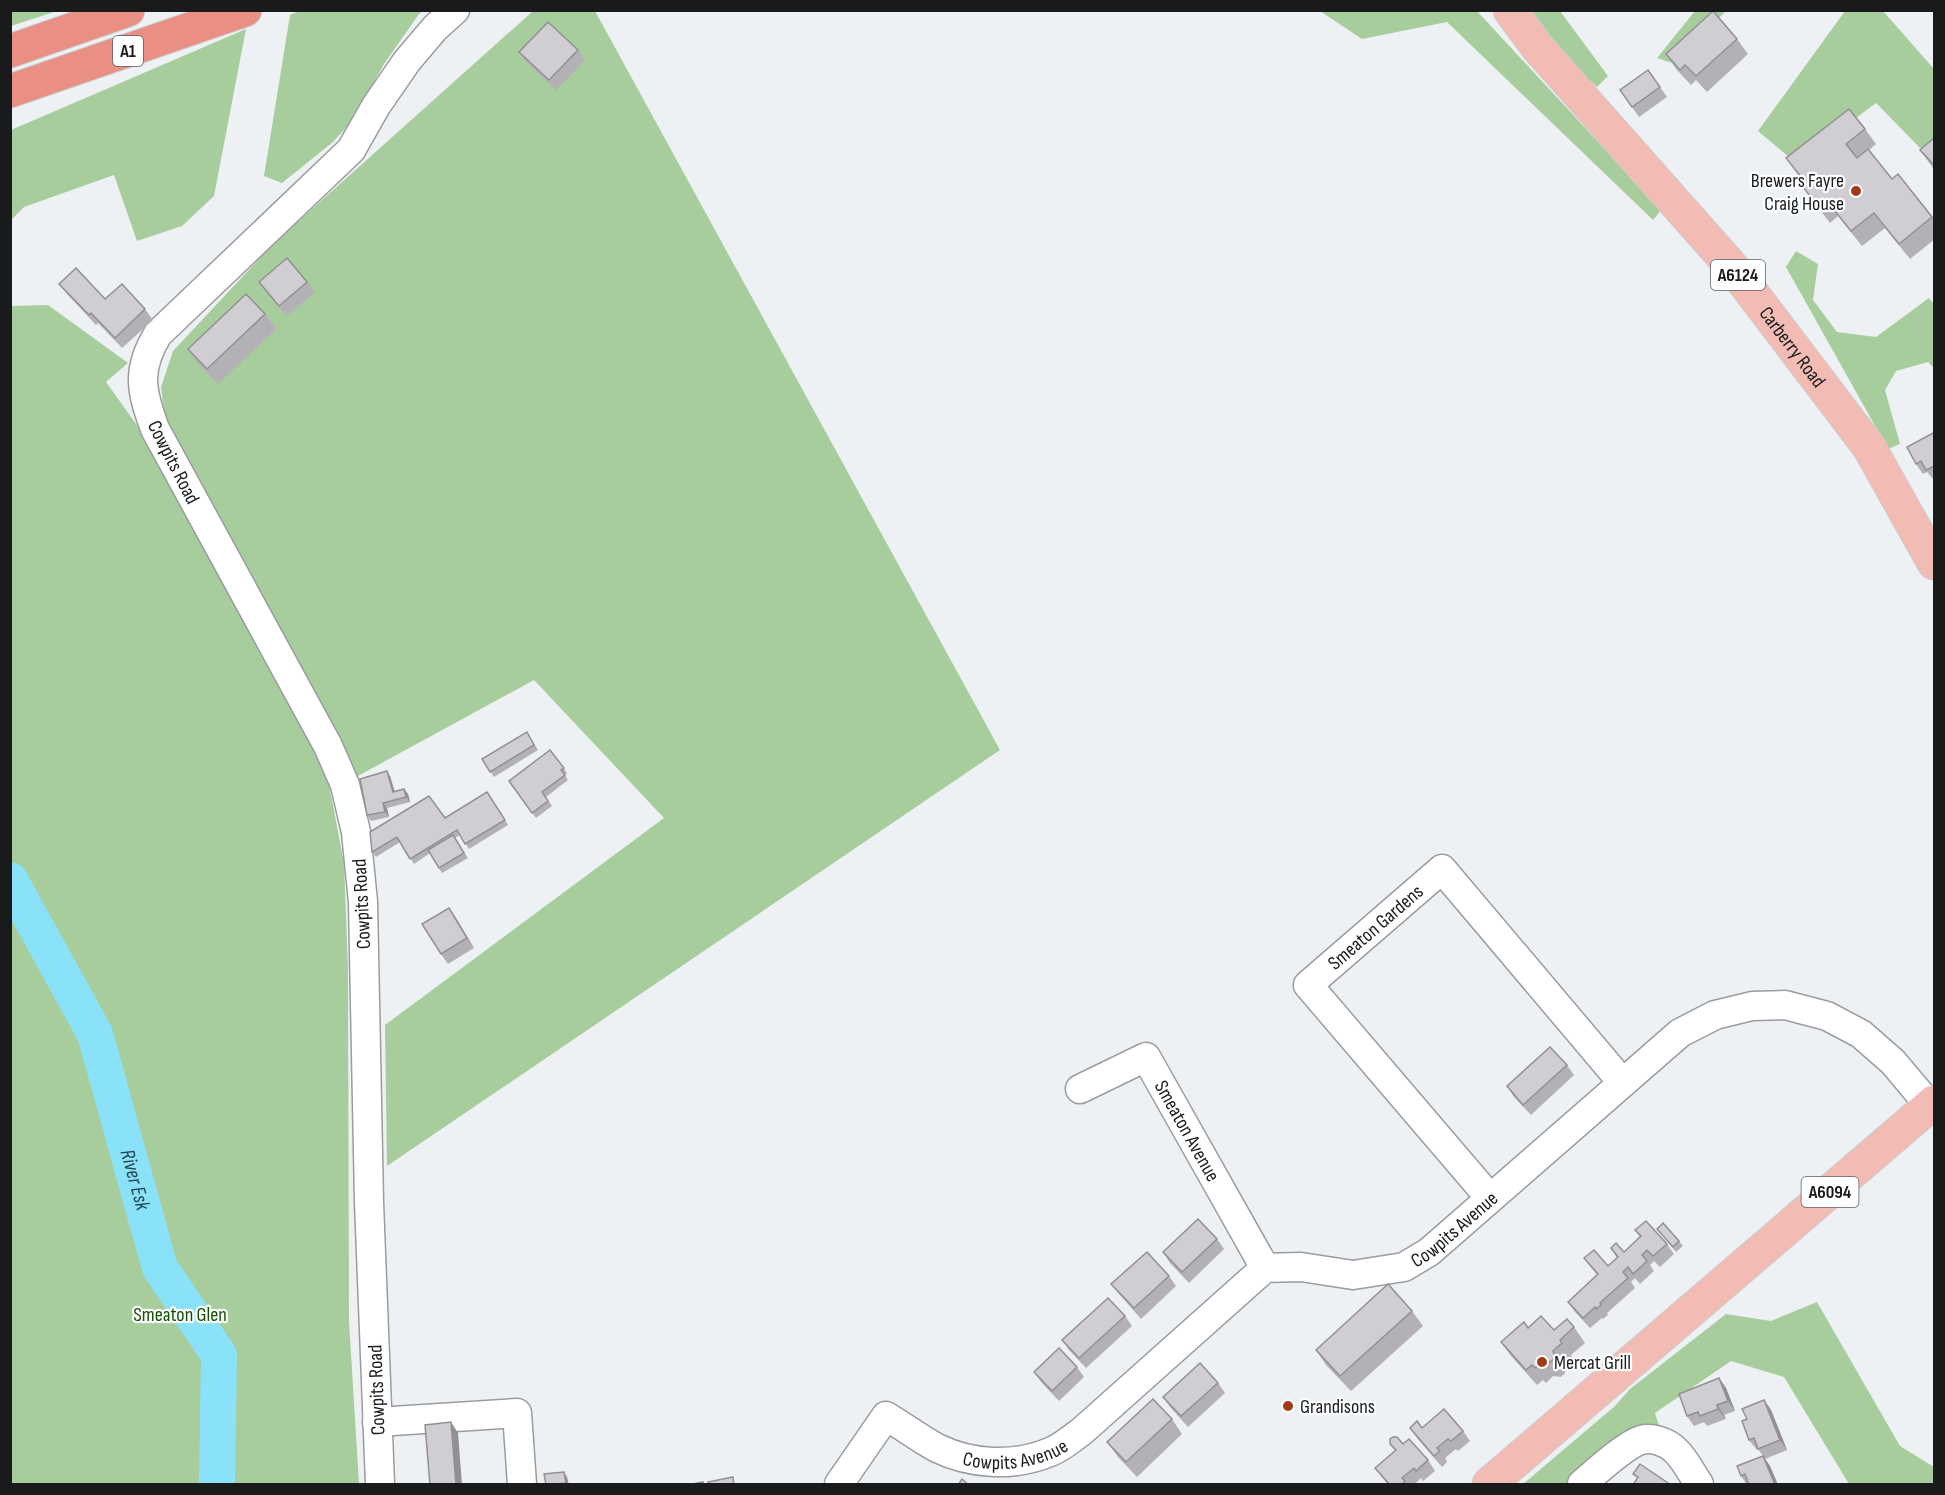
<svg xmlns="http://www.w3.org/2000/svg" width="1945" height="1495" viewBox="0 0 1945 1495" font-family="'Sofia Sans Condensed',sans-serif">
	<rect width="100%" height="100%" fill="#eef1f4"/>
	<g fill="#a7cd9d">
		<polygon points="11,10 57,10 57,11 11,26"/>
		<polygon points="301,10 423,11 419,14 384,64 353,120 333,142 282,183 264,176 290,15"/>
		<polygon points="533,11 595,11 1000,750 387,1166 385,1025 664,818 534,680 356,777 166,428 161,387 173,351 274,243"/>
		<polygon points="1320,11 1477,11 1661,210 1653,220 1447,22 1362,39"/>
		<polygon points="1530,11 1560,11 1608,76 1597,87 1560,54"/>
		<polygon points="1695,11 1726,11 1672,63 1657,58"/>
		<polygon points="1845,11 1883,11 1934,69 1934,153 1926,154 1876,103 1796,163 1758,131"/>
		<polygon points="246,29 214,196 182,226 137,241 114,175 24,207 11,220 11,130"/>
		<polygon points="1796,251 1818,264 1813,300 1837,332 1876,337 1929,298 1934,304 1934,368 1928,362 1896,371 1885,390 1900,444 1888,449 1786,267"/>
		<polygon points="48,305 128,363 106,382 149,442 327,774 344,863 348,969 349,1321 359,1484 11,1484 10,306"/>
		<polygon points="1817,1302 1900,1446 1934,1467 1934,1484 1849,1484 1784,1377 1731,1361 1655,1413 1660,1429 1569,1484 1523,1484 1615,1406 1630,1389 1726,1314 1771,1321"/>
	</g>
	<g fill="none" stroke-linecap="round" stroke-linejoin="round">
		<path stroke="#8ae2f8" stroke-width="36" id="s1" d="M10,880L95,1034L160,1268L219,1355L217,1484"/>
		<defs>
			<g id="minor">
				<path id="s2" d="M1080,1089L1146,1057L1265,1268"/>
				<path id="s3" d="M1490,1198L1308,985L1442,869L1622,1082"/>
				<polyline points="377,1422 517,1413 522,1484"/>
				<path d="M380,1484L369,1202L363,902L356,832L345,785L328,746L155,429C141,391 136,370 158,334L351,150L376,106L407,61L435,28L455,10"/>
				<path id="s4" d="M839,1484L886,1416C903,1426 920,1439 937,1448C972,1465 1014,1467 1050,1452C1061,1448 1071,1439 1081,1432L1265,1268L1301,1267L1353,1275L1404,1267L1429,1252L1680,1033L1715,1015L1752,1006L1785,1005L1827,1016L1861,1034L1893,1062L1930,1106"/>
				<path d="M1582,1484C1595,1473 1625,1445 1641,1440C1652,1437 1667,1442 1675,1450C1685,1459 1692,1474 1699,1484"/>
			</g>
			<g id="major">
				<path id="s5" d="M1510,10L1538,48L1733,268L1869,447L1934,563"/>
				<polyline points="1489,1484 1934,1102"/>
			</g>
			<g id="highway">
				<polyline points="10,51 128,10"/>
				<polyline points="10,91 245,10"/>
			</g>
		</defs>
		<use href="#minor" stroke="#9a9ca0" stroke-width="31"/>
		<use href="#major" stroke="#cccdcd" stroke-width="35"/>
		<use href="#highway" stroke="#cccdcd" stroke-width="35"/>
		<use href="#minor" stroke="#fff" stroke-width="28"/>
		<use href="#major" stroke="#f2bcb5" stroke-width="33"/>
		<use href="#highway" stroke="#ea8f83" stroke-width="33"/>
	</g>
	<g fill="#b3b1b5">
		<polygon points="1737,39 1748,54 1707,92 1696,80 1691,85 1676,69 1666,54"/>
		<polygon points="578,50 585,60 556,90 526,62 519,52"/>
		<polygon points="1648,70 1667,97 1639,117 1620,90"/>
		<polygon points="1865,129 1876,144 1869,150 1892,179 1898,174 1935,220 1935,239 1910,259 1885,228 1862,246 1838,216 1830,223 1798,181 1801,179 1786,158"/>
		<polygon points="1935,137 1935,171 1920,150"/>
		<polygon points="259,282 307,282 315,292 287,316 266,292"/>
		<polygon points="59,284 105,299 145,309 153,320 122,348 98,323 96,325 67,294"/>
		<polygon points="265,314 276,329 218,384 198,364 188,349"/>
		<polygon points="1935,432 1935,480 1934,480 1927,472 1923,474 1916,464"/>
		<polygon points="527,732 538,750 494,777 482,759"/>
		<polygon points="550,750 567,773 565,775 568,780 546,797 552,806 536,818 509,781"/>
		<polygon points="390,776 395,792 404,789 408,794 410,802 387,808 389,817 371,821 367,815"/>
		<polygon points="487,792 508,825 469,849 460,835 455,838 468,858 442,873 430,853 414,864 400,842 376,857 372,852 370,832 445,818"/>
		<polygon points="449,908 474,948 448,964 441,954"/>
		<polygon points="1567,1065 1574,1075 1531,1115 1514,1097 1507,1086"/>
		<polygon points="1657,1229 1679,1241 1683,1246 1676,1252"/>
		<polygon points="1635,1230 1667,1244 1674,1254 1660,1267 1654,1261 1650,1265 1654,1271 1640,1284 1635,1278 1631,1282 1635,1288 1607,1313 1608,1315 1603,1319 1602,1318 1590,1328 1575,1312 1568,1302 1597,1275 1584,1258 1608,1266 1617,1258 1611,1248 1624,1252 1640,1237"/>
		<polygon points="1217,1239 1224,1249 1189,1283 1170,1263 1163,1252"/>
		<polygon points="1169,1276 1176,1286 1141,1319 1119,1294 1111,1284"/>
		<polygon points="1412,1311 1423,1326 1351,1391 1326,1365 1316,1350"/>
		<polygon points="1125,1316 1132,1326 1086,1368 1069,1350 1062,1340"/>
		<polygon points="1574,1327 1585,1343 1571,1355 1573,1358 1564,1366 1565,1373 1561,1377 1553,1376 1546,1383 1543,1380 1537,1385 1512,1357 1501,1342 1528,1328 1554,1330"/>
		<polygon points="1077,1367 1084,1377 1059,1401 1041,1382 1034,1372"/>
		<polygon points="1719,1378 1726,1388 1735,1411 1724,1415 1726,1419 1707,1426 1704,1422 1694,1426 1687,1416"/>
		<polygon points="1218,1383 1225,1393 1188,1427 1170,1407 1163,1397"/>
		<polygon points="1764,1400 1771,1410 1787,1450 1765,1459 1770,1466 1778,1485 1747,1485 1741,1476 1763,1456 1758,1449 1757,1450 1749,1440 1747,1419"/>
		<polygon points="1172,1419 1182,1434 1137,1477 1118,1457 1107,1442"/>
		<polygon points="1410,1428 1422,1428 1463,1431 1470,1441 1458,1451 1456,1449 1445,1458 1447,1462 1442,1467 1417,1438"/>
		<polygon points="1390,1444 1403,1444 1428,1460 1435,1471 1423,1481 1421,1478 1414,1485 1388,1485 1375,1468 1395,1451"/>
	</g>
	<g fill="#929093">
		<polygon points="387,771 390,776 396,797 393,792"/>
		<polygon points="404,789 408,794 410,802 406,797"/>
		<polygon points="383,803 387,808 389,817 385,812"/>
		<polygon points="449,908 456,918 474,948 467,938"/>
		<polygon points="1553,1351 1564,1366 1565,1373 1555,1358"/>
		<polygon points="1719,1378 1726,1388 1735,1411 1728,1401"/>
		<polygon points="1764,1400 1771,1410 1787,1450 1780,1440"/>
		<polygon points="1717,1405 1724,1415 1726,1419 1718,1409"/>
		<polygon points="451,1422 458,1433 462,1485 456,1485"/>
		<polygon points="1763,1456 1770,1466 1778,1485 1775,1485"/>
		<polygon points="564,1472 567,1477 569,1485 566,1485 566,1483"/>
	</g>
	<g fill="#d0ced2" stroke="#929093" stroke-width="1.5">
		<polygon points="1713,11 1737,39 1696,76 1685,65 1680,70 1666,54"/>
		<polygon points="548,22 578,50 549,80 519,52"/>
		<polygon points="1648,70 1660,87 1632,107 1620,90"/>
		<polygon points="1849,109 1865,129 1846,144 1857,158 1868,149 1892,179 1898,174 1932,217 1899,244 1874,213 1851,231 1827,201 1819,207 1798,181 1802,178 1786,158"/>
		<polygon points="1935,137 1935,166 1920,150"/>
		<polygon points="287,258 307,282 279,306 259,282"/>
		<polygon points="76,268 105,299 122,284 145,309 115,338 91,313 89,315 59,284"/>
		<polygon points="246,294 265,314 207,369 188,349"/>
		<polygon points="1935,432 1935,466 1926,470 1921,461 1916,464 1907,447"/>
		<polygon points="527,732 534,745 490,772 482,759"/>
		<polygon points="550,750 564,768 561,770 565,775 542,792 548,801 532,813 509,781"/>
		<polygon points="387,771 393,792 404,789 406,797 383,803 385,812 367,815 360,779"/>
		<polygon points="487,792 505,820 465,844 457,830 410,859 397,837 372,852 370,832 429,796 445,818"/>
		<polygon points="453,835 464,853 439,868 428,850"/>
		<polygon points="449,908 467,938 441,954 422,924"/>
		<polygon points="1550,1047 1567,1065 1523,1105 1507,1086"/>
		<polygon points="1198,1219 1217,1239 1182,1272 1163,1252"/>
		<polygon points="1646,1221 1667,1244 1653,1256 1647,1250 1642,1255 1647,1261 1633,1274 1628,1267 1623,1272 1628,1278 1600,1303 1601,1305 1596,1309 1595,1307 1583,1318 1568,1302 1598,1274 1584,1258 1594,1250 1608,1266 1618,1257 1611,1248 1616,1243 1624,1252 1641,1236 1635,1230"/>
		<polygon points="1663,1223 1679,1241 1673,1247 1657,1229"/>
		<polygon points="1147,1252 1169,1276 1134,1308 1111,1284"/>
		<polygon points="1388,1284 1412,1311 1340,1376 1316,1350"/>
		<polygon points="1108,1298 1125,1316 1079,1358 1062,1340"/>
		<polygon points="1541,1316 1554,1330 1567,1319 1574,1327 1560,1340 1562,1343 1553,1351 1555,1358 1550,1362 1543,1361 1535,1368 1532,1365 1526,1370 1501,1342 1524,1322 1528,1328"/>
		<polygon points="1059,1348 1077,1367 1052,1391 1034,1372"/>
		<polygon points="1200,1363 1218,1383 1181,1416 1163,1397"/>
		<polygon points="1719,1378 1728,1401 1717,1405 1718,1409 1700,1416 1698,1412 1687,1416 1679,1394"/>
		<polygon points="1153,1399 1172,1419 1126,1462 1107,1442"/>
		<polygon points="1764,1400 1780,1440 1758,1449 1754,1438 1749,1440 1742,1421 1747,1419 1742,1409"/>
		<polygon points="1444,1409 1463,1431 1451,1441 1448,1439 1437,1448 1440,1451 1434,1456 1410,1428 1417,1421 1422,1428"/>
		<polygon points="451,1422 456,1485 430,1485 425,1425"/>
		<polygon points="1393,1437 1397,1437 1403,1444 1409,1439 1428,1460 1416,1471 1414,1468 1402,1478 1405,1481 1401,1485 1390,1485 1375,1468 1396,1450 1390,1444 1390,1439"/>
		<polygon points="1763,1456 1775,1485 1749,1485 1745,1474 1741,1476 1737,1466"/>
		<polygon points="1640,1464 1671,1485 1633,1485 1638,1477 1633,1474"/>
		<polygon points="564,1472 566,1483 546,1485 544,1474"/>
		<polygon points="733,1477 734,1485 709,1485 708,1482"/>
		<polygon points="962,1479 969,1485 958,1485"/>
		<polygon points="703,1482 703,1485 687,1485"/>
	</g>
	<g fill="#a23c18" stroke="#fdfeff" stroke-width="2">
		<circle cx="1856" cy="191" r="6"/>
		<circle cx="1542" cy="1362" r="6"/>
		<circle cx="1288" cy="1406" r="6"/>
	</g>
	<g text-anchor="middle" stroke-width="4.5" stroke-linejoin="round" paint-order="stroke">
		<g fill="#fdfeff" stroke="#5d5e5f" stroke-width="1.5">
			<rect x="113" y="36" width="30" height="30" rx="4.5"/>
			<rect x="1711" y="260" width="54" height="30" rx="4.5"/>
			<rect x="1801.5" y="1177" width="57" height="30" rx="4.5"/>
		</g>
		<g font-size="18" font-weight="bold" fill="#191a1b">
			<text x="128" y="57">A1</text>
			<text x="1738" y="281">A6124</text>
			<text x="1830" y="1198">A6094</text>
		</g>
		<g font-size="20" fill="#191a1b" stroke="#fdfeff" text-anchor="start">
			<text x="1844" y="187" text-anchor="end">Brewers Fayre<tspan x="1844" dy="23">Craig House</tspan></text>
			<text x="1554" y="1369">Mercat Grill</text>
			<text x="1300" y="1413">Grandisons</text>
		</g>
		<g font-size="20" fill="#191a1b" stroke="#fdfeff">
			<text dy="7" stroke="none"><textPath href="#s5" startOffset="440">Carberry Road</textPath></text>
			<text transform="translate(174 462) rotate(63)" y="7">Cowpits Road</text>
			<text transform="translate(361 904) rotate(-93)" y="7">Cowpits Road</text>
			<text dy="7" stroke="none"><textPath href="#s3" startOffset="369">Smeaton Gardens</textPath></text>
			<text dy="7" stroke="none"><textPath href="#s2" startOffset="158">Smeaton Avenue</textPath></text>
			<text dy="7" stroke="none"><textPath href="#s4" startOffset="746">Cowpits Avenue</textPath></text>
			<text transform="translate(376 1390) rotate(-92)" y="7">Cowpits Road</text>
			<text dy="7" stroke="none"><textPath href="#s4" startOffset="224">Cowpits Avenue</textPath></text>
		</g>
		<g font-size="20" fill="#164f00" stroke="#fdfeff">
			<text x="180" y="1321">Smeaton Glen</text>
		</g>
		<g font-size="21" font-style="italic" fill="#214953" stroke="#fdfeff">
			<text dy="7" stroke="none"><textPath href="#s1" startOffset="327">River Esk</textPath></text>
		</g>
	</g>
	<rect width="1945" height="1495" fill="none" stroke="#191a1b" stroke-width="24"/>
</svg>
